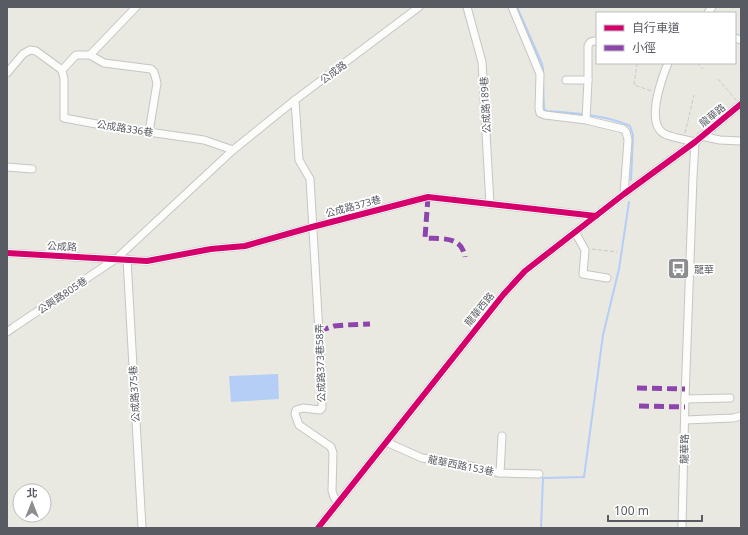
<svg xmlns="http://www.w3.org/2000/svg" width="748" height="535" viewBox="0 0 748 535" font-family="'Noto Sans','Noto Sans TC',sans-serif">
	<rect width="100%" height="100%" fill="#e9e9e2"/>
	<polygon fill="#b4cef6" points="278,374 279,399 231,402 229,376"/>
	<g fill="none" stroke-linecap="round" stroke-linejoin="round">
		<g stroke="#b4cef6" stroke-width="2">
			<polyline points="517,7 542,64 543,69 543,75"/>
			<path d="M543,81L544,109L547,111C573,113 606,115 630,126L633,135L631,180"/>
			<polyline points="541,528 543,478 584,477 603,335 619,269 629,202"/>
		</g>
		<defs>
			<g id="minor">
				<polyline points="467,7 482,62 490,204"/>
				<polyline points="512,7 540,74 539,108 540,113 545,115 586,120 623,129 626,132 628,140 624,194"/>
				<polyline points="708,13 712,7"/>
				<polyline points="735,38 741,40"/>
				<polyline points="90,55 104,63 151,69 154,72 157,83 149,132"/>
				<path d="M668,63C662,78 646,121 663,133C668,137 688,140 695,142"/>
				<polyline points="62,70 64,79 64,118 107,126 204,140 233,150"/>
				<polyline points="62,70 76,55 90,55 136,7"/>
				<polyline points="7,73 23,54 30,50 36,51 62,70"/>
				<polyline points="566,80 588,80"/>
				<polyline points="295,100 299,160 310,179 321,366 322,408 320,410 303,408 296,410 295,414 299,425 331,447 333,453 332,491 334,497 338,503"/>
				<path d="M586,120L588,80V46C590,41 592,41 597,41"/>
				<polyline points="701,136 720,140 741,141"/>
				<polyline points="7,167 32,169"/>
				<polyline points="575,232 585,250 583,274 607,278"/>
				<polyline points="7,253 147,261 211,249 245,246 312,227 428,197 596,216"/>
				<polyline points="127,259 142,528"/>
				<polyline points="7,332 14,327 117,258 233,150 295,100 419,7"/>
				<polyline points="685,399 730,398"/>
				<polyline points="685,420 733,418 741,416"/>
				<polyline points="386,442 422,458 470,466 500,473 539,474"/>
				<polyline points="500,473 502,436"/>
				<polyline points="318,528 503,295 525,271 624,194 695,142 741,104"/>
				<polyline points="682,528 685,399 693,177 695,142"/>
			</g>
		</defs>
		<use href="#minor" stroke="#c5c6c4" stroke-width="9"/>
		<g stroke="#c6ccc9" stroke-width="1" stroke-dasharray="4 2" stroke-linecap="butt">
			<polyline points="637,63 634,85 652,91"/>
			<polyline points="697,63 703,69"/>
			<polyline points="718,79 736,100"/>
			<polyline points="685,133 694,95"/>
			<polyline points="592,249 617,252"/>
		</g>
		<use href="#minor" stroke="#fcfcfb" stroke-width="7"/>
		<g stroke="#8e44ad" stroke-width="5" stroke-dasharray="10 5" stroke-linecap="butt">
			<path d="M428,197L425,238C442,239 462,236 465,257"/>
			<polyline points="319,331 334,326 345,325 370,324"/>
			<polyline points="637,388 685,389"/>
			<polyline points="639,406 685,407"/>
		</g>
		<defs>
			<g id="cycleway">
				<polyline points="7,253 147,261 211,249 245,246 312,227 428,197 596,216"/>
				<polyline points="318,528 503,295 525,271 624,194 695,142 741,104"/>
			</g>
		</defs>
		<use href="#cycleway" stroke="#fff" stroke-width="8"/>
		<use href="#cycleway" stroke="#d6006c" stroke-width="6"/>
	</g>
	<defs>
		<symbol id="bus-square" viewBox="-11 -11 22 22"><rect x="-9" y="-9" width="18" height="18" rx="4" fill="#8b8d8e" stroke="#fff"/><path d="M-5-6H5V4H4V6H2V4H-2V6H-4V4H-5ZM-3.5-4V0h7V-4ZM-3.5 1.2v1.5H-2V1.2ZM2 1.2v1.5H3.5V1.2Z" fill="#fff"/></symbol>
	</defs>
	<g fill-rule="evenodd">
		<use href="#bus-square" x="666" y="256" width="25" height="25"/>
	</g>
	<g text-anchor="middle" stroke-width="3.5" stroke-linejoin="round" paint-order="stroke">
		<g font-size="10" fill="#585b61" stroke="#fff">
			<text transform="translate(333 72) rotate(-37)" y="4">公成路</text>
			<text transform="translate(485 105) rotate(-93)" y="4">公成路189巷</text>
			<text transform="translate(712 115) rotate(-39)" y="4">龍華路</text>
			<text transform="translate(125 128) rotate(9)" y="4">公成路336巷</text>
			<text transform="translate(353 206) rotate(-15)" y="4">公成路373巷</text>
			<text transform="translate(62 246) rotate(3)" y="4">公成路</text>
			<text transform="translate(62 295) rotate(-34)" y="4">公興路805巷</text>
			<text transform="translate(479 309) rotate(-51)" y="4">龍華西路</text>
			<text transform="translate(320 363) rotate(-92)" y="4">公成路373巷58弄</text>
			<text transform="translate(134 394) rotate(-93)" y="4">公成路375巷</text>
			<text transform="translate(684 449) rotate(-89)" y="4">龍華路</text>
			<text transform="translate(461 465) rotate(11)" y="4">龍華西路153巷</text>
		</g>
		<g font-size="10" fill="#585b61" stroke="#fff" text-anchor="start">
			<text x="694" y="273">龍華</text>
		</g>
	</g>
	<rect width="748" height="535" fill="none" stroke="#585b61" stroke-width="16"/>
	<rect x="596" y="12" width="140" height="52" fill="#ffffff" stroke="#bcbdc0"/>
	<rect x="604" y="25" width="20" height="6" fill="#d6006c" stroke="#bcbdc0"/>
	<text x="632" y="32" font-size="12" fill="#585b61">自行車道</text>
	<rect x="604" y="45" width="20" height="6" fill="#8e44ad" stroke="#bcbdc0"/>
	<text x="632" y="52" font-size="12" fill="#585b61">小徑</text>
	<g transform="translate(32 503)"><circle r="19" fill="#ffffff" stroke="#bcbdc0"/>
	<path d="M0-3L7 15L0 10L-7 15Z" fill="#8b8d8e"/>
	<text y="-6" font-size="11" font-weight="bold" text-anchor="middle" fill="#585b61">北</text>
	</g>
	<path d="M608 515v6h94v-6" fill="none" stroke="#585b61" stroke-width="2"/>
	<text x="614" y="515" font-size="12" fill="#585b61" stroke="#ffffff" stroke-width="3" paint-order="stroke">100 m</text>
</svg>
